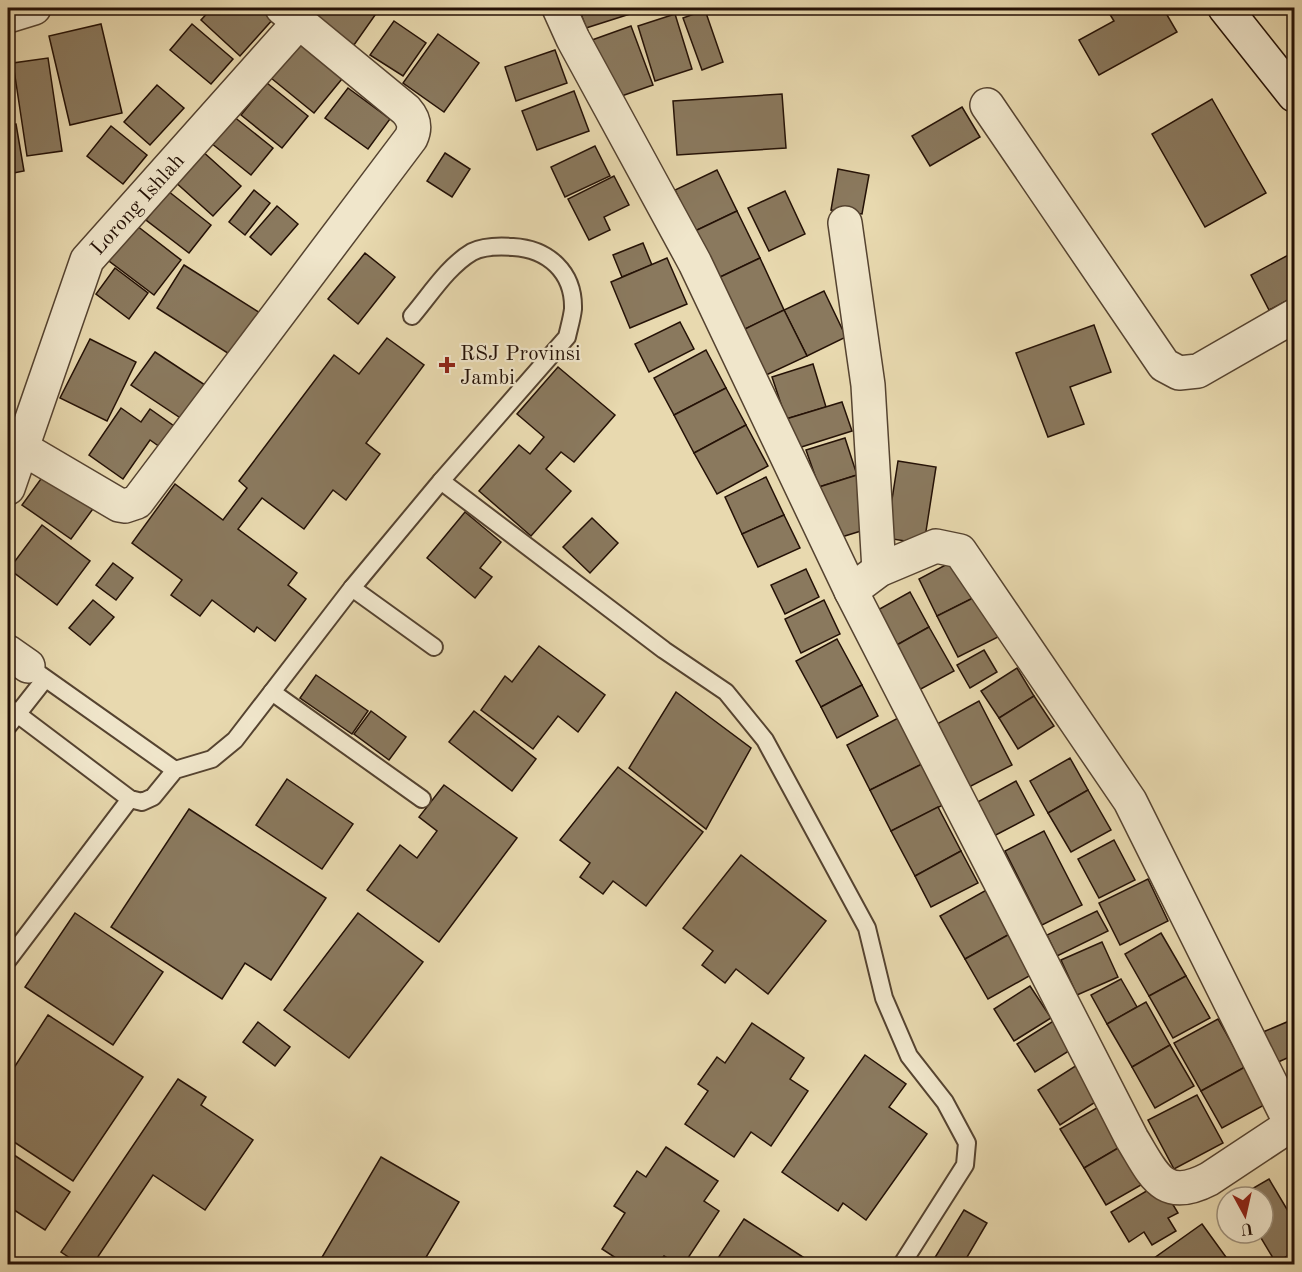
<svg xmlns="http://www.w3.org/2000/svg" width="1302" height="1272" viewBox="0 0 1302 1272" font-family="'Old Standard TT',serif">
	<rect width="100%" height="100%" fill="#e8d9af"/>
	<filter id="stains"><feTurbulence type="fractalNoise" baseFrequency=".00333" numOctaves="4"/><feColorMatrix values="0 0 0 0 .2 0 0 0 0 .09 0 0 0 0 .02 0 0 0 .5 -.17"/></filter>
	<radialGradient id="worn" r=".72"><stop offset=".6" stop-color="#630" stop-opacity="0"/><stop offset="1" stop-color="#630" stop-opacity=".3"/></radialGradient>
	<g fill="#8a795e" stroke="#241106" stroke-width="1.5">
		<polygon points="212,8 262,8 274,18 240,56 201,20"/>
		<polygon points="323,8 380,8 354,45 315,18"/>
		<polygon points="579,8 628,8 630,14 586,28"/>
		<polygon points="1106,8 1163,8 1177,32 1099,75 1079,40 1114,21"/>
		<polygon points="705,10 723,62 702,70 683,18"/>
		<polygon points="675,14 692,69 655,81 638,26"/>
		<polygon points="394,21 426,43 403,76 370,55"/>
		<polygon points="101,24 122,113 70,125 49,36"/>
		<polygon points="192,24 233,59 211,84 170,50"/>
		<polygon points="631,26 653,85 613,99 592,40"/>
		<polygon points="438,34 479,63 444,112 403,83"/>
		<polygon points="304,39 346,74 314,113 271,78"/>
		<polygon points="555,50 567,83 516,101 505,67"/>
		<polygon points="48,58 62,151 27,156 13,63"/>
		<polygon points="267,83 308,116 282,148 241,115"/>
		<polygon points="157,85 184,108 150,145 124,122"/>
		<polygon points="348,88 390,119 368,149 325,118"/>
		<polygon points="574,91 589,131 537,150 522,111"/>
		<polygon points="782,94 786,148 677,155 673,101"/>
		<polygon points="1212,99 1266,193 1205,227 1152,134"/>
		<polygon points="962,107 980,137 930,166 912,136"/>
		<polygon points="233,116 273,148 251,175 211,143"/>
		<polygon points="16,124 24,171 8,174 8,125"/>
		<polygon points="111,126 147,155 123,184 87,156"/>
		<polygon points="595,146 610,176 565,197 551,167"/>
		<polygon points="201,150 241,186 213,216 173,180"/>
		<polygon points="445,153 470,169 452,197 427,181"/>
		<polygon points="838,169 869,175 862,214 831,210"/>
		<polygon points="717,170 737,211 695,231 675,190"/>
		<polygon points="614,176 629,205 604,217 610,230 589,240 568,199"/>
		<polygon points="254,190 270,203 245,235 229,222"/>
		<polygon points="168,191 211,225 189,253 146,220"/>
		<polygon points="785,191 805,234 769,251 748,208"/>
		<polygon points="277,206 298,224 271,255 250,237"/>
		<polygon points="737,211 760,258 718,278 695,231"/>
		<polygon points="132,222 181,260 154,295 105,258"/>
		<polygon points="643,243 652,265 622,277 613,255"/>
		<polygon points="1294,252 1294,297 1269,310 1251,275"/>
		<polygon points="365,253 395,277 358,324 328,299"/>
		<polygon points="667,258 687,304 630,328 611,282"/>
		<polygon points="760,258 784,310 743,330 718,278"/>
		<polygon points="184,265 265,316 237,359 157,308"/>
		<polygon points="115,268 148,293 129,319 96,294"/>
		<polygon points="824,291 846,337 807,356 784,310"/>
		<polygon points="784,310 807,356 764,376 743,330"/>
		<polygon points="680,322 694,349 649,372 635,344"/>
		<polygon points="1094,325 1111,372 1070,387 1084,424 1048,437 1016,353"/>
		<polygon points="387,338 424,365 366,443 380,454 346,500 333,490 304,529 262,498 238,529 297,573 288,585 306,599 275,641 257,627 254,632 212,600 200,616 171,595 182,580 132,543 175,484 223,520 247,488 239,481 334,355 359,374"/>
		<polygon points="90,339 136,362 107,421 60,398"/>
		<polygon points="706,350 726,388 674,415 654,378"/>
		<polygon points="155,352 205,385 182,419 131,385"/>
		<polygon points="813,364 826,407 786,419 772,377"/>
		<polygon points="558,367 615,415 574,462 561,452 546,469 571,491 531,536 479,491 519,445 530,454 544,437 517,414"/>
		<polygon points="726,388 746,425 694,453 674,415"/>
		<polygon points="842,402 852,431 795,449 786,419"/>
		<polygon points="121,408 141,422 150,409 174,426 160,447 150,440 123,479 89,455"/>
		<polygon points="746,425 768,466 717,494 694,453"/>
		<polygon points="845,438 857,475 819,487 806,450"/>
		<polygon points="898,461 936,467 924,544 886,538"/>
		<polygon points="46,472 95,506 71,539 22,505"/>
		<polygon points="857,475 874,527 835,539 819,487"/>
		<polygon points="766,477 784,515 742,534 725,497"/>
		<polygon points="465,512 501,542 480,568 492,577 475,598 427,558"/>
		<polygon points="784,515 800,548 758,567 742,534"/>
		<polygon points="592,518 618,543 590,573 563,547"/>
		<polygon points="42,525 90,561 57,605 9,569"/>
		<polygon points="953,561 973,598 937,616 919,579"/>
		<polygon points="113,563 133,578 116,600 96,585"/>
		<polygon points="806,569 819,597 785,614 771,585"/>
		<polygon points="910,592 929,627 895,646 876,611"/>
		<polygon points="979,595 1000,636 958,657 937,616"/>
		<polygon points="93,600 114,617 90,645 69,628"/>
		<polygon points="824,600 840,634 801,653 785,619"/>
		<polygon points="929,627 954,671 919,690 895,646"/>
		<polygon points="837,639 862,685 821,707 796,661"/>
		<polygon points="539,646 605,695 578,732 558,716 533,749 481,710 505,676 512,682"/>
		<polygon points="984,650 997,672 970,688 957,665"/>
		<polygon points="1017,668 1034,696 999,718 981,691"/>
		<polygon points="316,675 368,711 352,734 300,698"/>
		<polygon points="862,685 878,716 837,738 821,707"/>
		<polygon points="676,692 751,748 706,829 629,768"/>
		<polygon points="1034,696 1054,726 1018,749 999,718"/>
		<polygon points="979,701 1012,765 969,787 937,724"/>
		<polygon points="371,711 406,737 389,760 354,734"/>
		<polygon points="474,711 536,759 512,791 449,742"/>
		<polygon points="900,717 924,763 870,790 847,745"/>
		<polygon points="1070,758 1088,790 1048,813 1030,781"/>
		<polygon points="924,763 945,804 891,831 870,790"/>
		<polygon points="618,767 703,832 646,906 613,881 603,894 580,877 590,863 560,840"/>
		<polygon points="287,779 353,824 322,869 256,825"/>
		<polygon points="1016,781 1034,815 992,837 974,804"/>
		<polygon points="444,785 517,838 439,942 367,890 400,845 417,858 437,831 419,817"/>
		<polygon points="1088,790 1111,830 1071,852 1048,813"/>
		<polygon points="938,807 961,851 915,876 891,831"/>
		<polygon points="189,809 326,898 271,980 245,963 222,999 111,927"/>
		<polygon points="1044,831 1082,905 1042,925 1005,851"/>
		<polygon points="1114,840 1135,880 1099,898 1078,859"/>
		<polygon points="961,851 978,883 931,907 915,876"/>
		<polygon points="741,855 826,921 768,994 736,969 725,983 702,965 713,951 683,928"/>
		<polygon points="1148,879 1168,921 1120,945 1099,903"/>
		<polygon points="990,888 1015,931 965,959 940,916"/>
		<polygon points="1097,911 1108,931 1057,956 1047,935"/>
		<polygon points="75,913 163,972 113,1045 25,987"/>
		<polygon points="358,913 423,962 349,1058 284,1010"/>
		<polygon points="1015,931 1038,971 988,999 965,959"/>
		<polygon points="1161,933 1186,976 1149,996 1125,954"/>
		<polygon points="1102,942 1118,977 1077,995 1061,960"/>
		<polygon points="1186,976 1210,1018 1173,1038 1149,996"/>
		<polygon points="1121,979 1137,1007 1107,1024 1091,995"/>
		<polygon points="1030,986 1051,1018 1014,1041 994,1009"/>
		<polygon points="1146,1002 1170,1045 1132,1067 1107,1024"/>
		<polygon points="48,1015 143,1077 73,1181 8,1138 8,1077"/>
		<polygon points="1218,1019 1245,1067 1201,1091 1174,1043"/>
		<polygon points="1294,1019 1294,1055 1276,1063 1263,1032"/>
		<polygon points="1055,1020 1072,1049 1035,1072 1017,1044"/>
		<polygon points="258,1022 290,1047 275,1066 243,1042"/>
		<polygon points="752,1023 804,1058 790,1079 808,1091 771,1146 751,1132 734,1157 685,1124 708,1091 698,1084 717,1057 725,1063"/>
		<polygon points="1170,1045 1194,1086 1155,1108 1132,1067"/>
		<polygon points="865,1055 906,1084 889,1107 927,1134 866,1220 843,1203 838,1211 782,1172"/>
		<polygon points="1077,1065 1100,1099 1060,1125 1038,1090"/>
		<polygon points="1245,1067 1266,1104 1222,1128 1201,1091"/>
		<polygon points="178,1079 206,1097 201,1105 253,1140 205,1210 153,1175 93,1264 79,1264 61,1252"/>
		<polygon points="1197,1095 1223,1143 1174,1169 1148,1120"/>
		<polygon points="1102,1105 1125,1144 1084,1168 1060,1129"/>
		<polygon points="1125,1144 1148,1181 1106,1205 1084,1168"/>
		<polygon points="666,1147 718,1181 704,1201 719,1211 684,1264 678,1264 664,1256 658,1264 625,1264 602,1249 625,1213 614,1206 637,1171 646,1177"/>
		<polygon points="8,1151 70,1192 45,1230 8,1206"/>
		<polygon points="381,1157 459,1202 422,1264 318,1264"/>
		<polygon points="1269,1179 1294,1221 1294,1252 1276,1263 1258,1233 1263,1233 1263,1197 1238,1197"/>
		<polygon points="1160,1183 1178,1213 1168,1218 1176,1231 1152,1245 1144,1232 1129,1242 1111,1212"/>
		<polygon points="964,1210 987,1223 963,1264 931,1264"/>
		<polygon points="744,1219 806,1259 802,1264 714,1264"/>
		<polygon points="1202,1224 1231,1264 1152,1264 1150,1261"/>
	</g>
	<g fill="none" stroke-linecap="round" stroke-linejoin="round">
		<defs>
			<g id="lane">
				<polyline points="441,481 664,650 726,692 765,740 867,928 884,998 909,1056 945,1102 967,1143 965,1165 902,1264"/>
				<polyline points="352,588 434,647"/>
				<polyline points="28,666 175,770"/>
				<polyline points="272,692 422,799"/>
				<path d="M8,707L130,799L142,802L153,797L175,770L212,759L235,740L352,588L441,481L567,337C569,328 572,318 573,309C574,272 548,249 513,247C500,246 484,246 472,252C448,266 430,295 412,316"/>
				<polyline points="8,726 45,679"/>
				<polyline points="8,960 130,799"/>
			</g>
			<g id="street">
				<path d="M559,8L573,39L695,263L851,591L1132,1139C1154,1175 1163,1203 1209,1179L1292,1124"/>
				<polyline points="8,16 34,8"/>
				<polyline points="987,105 1164,365 1179,373 1198,371 1294,316"/>
				<polyline points="845,223 868,385 879,570"/>
				<path d="M22,448L119,505L125,506L137,502L411,138C416,127 414,119 406,110L282,8"/>
				<polyline points="8,488 87,260 300,21"/>
				<polyline points="851,591 879,570 936,546 960,551 1130,801 1294,1130"/>
				<polyline points="8,652 28,666"/>
			</g>
			<polyline id="secondary" points="1225,8 1294,95"/>
		</defs>
		<use href="#lane" stroke="#554330" stroke-width="20"/>
		<use href="#street" stroke="#554330" stroke-width="36"/>
		<use href="#secondary" stroke="#241106" stroke-width="36"/>
		<use href="#lane" stroke="#f0e6cb" stroke-width="16"/>
		<use href="#street" stroke="#f0e6cb" stroke-width="33"/>
		<use href="#secondary" stroke="#f0e6cb" stroke-width="33"/>
	</g>
	<path fill="#8f2418" stroke="#f0e6cb" stroke-width="2" d="M444 356h6v6h6v6h-6v6h-6v-6h-6v-6h6z"/>
	<g text-anchor="middle" stroke-width="4.5" stroke-linejoin="round" paint-order="stroke">
		<g font-size="21" fill="#241106" stroke="#f0e6cb">
			<text transform="translate(137 204) rotate(-48)" y="7">Lorong Ishlah</text>
		</g>
		<g font-size="21" fill="#241106" stroke="#f0e6cb" text-anchor="start">
			<text x="460" y="360">RSJ Provinsi<tspan x="460" dy="24">Jambi</tspan></text>
		</g>
	</g>
	<rect width="1302" height="1272" fill="none" stroke="#e8d9af" stroke-width="30"/>
	<rect x="9" y="9" width="1284" height="1254" fill="none" stroke="#241106" stroke-width="3"/>
	<rect x="15" y="15" width="1272" height="1242" fill="none" stroke="#241106" stroke-width="1.5"/>
	<g transform="translate(1245 1215) rotate(172)"><circle r="28" fill="#f0e6cb" stroke="#9e917c" stroke-width="1.5"/>
	<path d="M0-4.5L10 22L0 15L-10 22Z" fill="#8f2418"/>
	<text y="-9" font-size="16" font-weight="bold" text-anchor="middle" fill="#241106">U</text>
	</g>
	<rect width="100%" height="100%" filter="url(#stains)"/>
	<rect width="100%" height="100%" fill="url(#worn)"/>
</svg>
